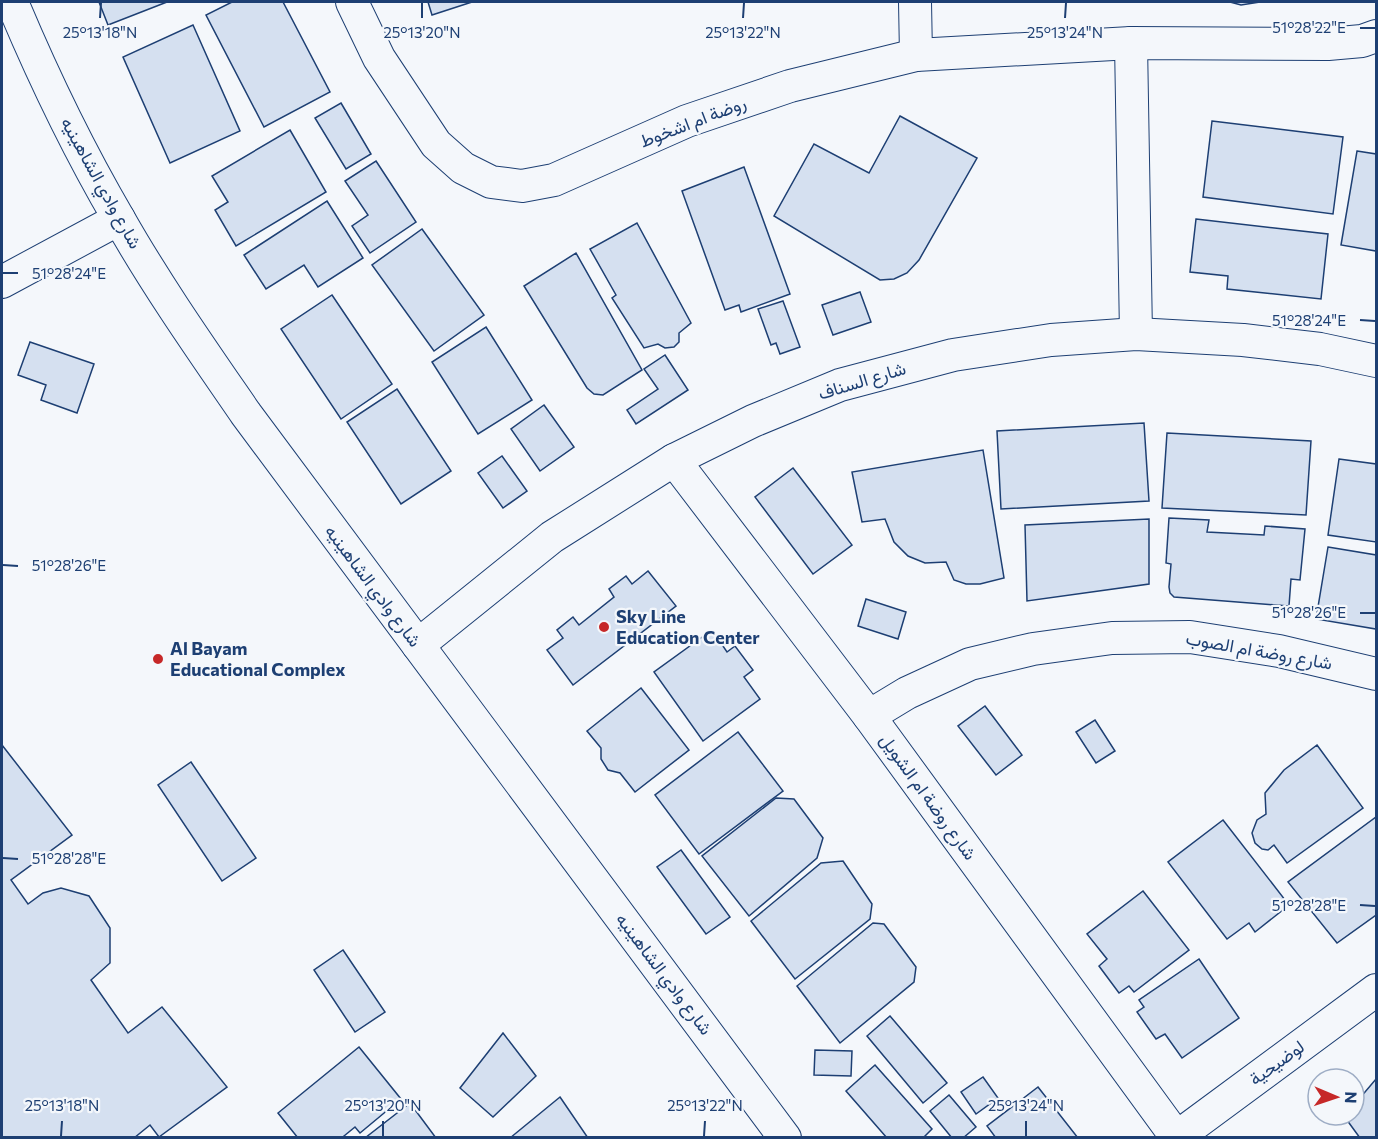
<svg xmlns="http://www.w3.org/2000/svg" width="1378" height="1139" viewBox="0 0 1378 1139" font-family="Commissioner,Vazirmatn,sans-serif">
	<rect width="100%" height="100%" fill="#f4f7fb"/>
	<g fill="#d5e0f0" stroke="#1d3f73" stroke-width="1.5">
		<polygon points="99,2 167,2 108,25"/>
		<polygon points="232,2 283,2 330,92 264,127 206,15"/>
		<polygon points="428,2 472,2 432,15"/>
		<polygon points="1230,2 1260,2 1241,5"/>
		<polygon points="193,25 240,131 170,163 123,57"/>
		<polygon points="341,103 371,154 346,169 315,118"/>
		<polygon points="900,116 977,158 919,260 907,273 894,279 880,280 774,216 814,144 869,173"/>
		<polygon points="1212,121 1343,137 1333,214 1203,197"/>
		<polygon points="290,130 326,192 236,246 215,210 228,202 212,176"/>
		<polygon points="1357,151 1376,154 1376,251 1341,245"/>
		<polygon points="376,161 416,222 370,253 352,226 368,215 345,181"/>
		<polygon points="744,167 790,294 741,312 739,305 725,310 682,191"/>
		<polygon points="327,201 363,258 318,287 304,265 266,289 244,255"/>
		<polygon points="1196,219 1328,234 1321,299 1227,289 1228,276 1190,272"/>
		<polygon points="637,223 691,323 679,333 679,342 674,347 665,348 658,344 644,348 612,298 616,295 590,249"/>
		<polygon points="422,229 484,315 434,351 372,265"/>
		<polygon points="576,253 642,370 603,395 594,394 587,388 524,286"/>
		<polygon points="860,292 871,322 833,335 822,305"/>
		<polygon points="332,295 392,384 341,419 281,329"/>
		<polygon points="783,301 800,347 780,354 776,343 771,345 758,309"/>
		<polygon points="486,327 532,400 478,434 432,362"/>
		<polygon points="30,342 94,364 77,413 41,400 46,385 18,375"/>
		<polygon points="665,355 688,390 636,424 627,410 658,389 644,369"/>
		<polygon points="397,389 451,471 401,504 347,422"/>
		<polygon points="544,405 574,447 540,471 511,429"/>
		<polygon points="1144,423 1149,501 1001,509 997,431"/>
		<polygon points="1167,433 1311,441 1306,515 1162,508"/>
		<polygon points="983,450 1004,578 980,584 966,584 954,580 946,562 925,563 908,556 894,542 885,519 862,522 852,472"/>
		<polygon points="502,456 527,491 503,508 478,473"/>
		<polygon points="1339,459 1376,464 1376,542 1328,535"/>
		<polygon points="793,468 852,545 813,574 755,497"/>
		<polygon points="1169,518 1209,520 1207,532 1264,535 1265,526 1305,529 1300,580 1291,579 1289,606 1174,597 1170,593 1169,587 1171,564 1166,563"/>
		<polygon points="1149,519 1149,584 1027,601 1025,525"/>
		<polygon points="1328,547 1376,555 1376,629 1316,619"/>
		<polygon points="648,571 676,606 573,685 547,650 563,638 557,630 573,617 579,625 614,597 609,589 626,576 632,584"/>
		<polygon points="866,599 906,612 898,639 858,626"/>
		<polygon points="712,630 727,652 735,646 753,670 744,677 760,699 703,741 654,672"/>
		<polygon points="641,688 689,750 635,792 620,773 608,770 601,759 601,748 587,731"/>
		<polygon points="985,706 1022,755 996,775 958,726"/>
		<polygon points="1095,720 1115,751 1096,763 1076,732"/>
		<polygon points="738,732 783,791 699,854 655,795"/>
		<polygon points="2,745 72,835 11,880 28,904 43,893 61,888 89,896 110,928 110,963 91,980 128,1033 162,1007 227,1087 159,1137 150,1125 134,1138 2,1138"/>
		<polygon points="1317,745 1363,808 1287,863 1274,845 1268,850 1262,849 1255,843 1252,833 1257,820 1266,814 1265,793 1284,770"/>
		<polygon points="191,762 256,858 222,881 158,785"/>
		<polygon points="776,798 794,799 823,838 817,858 749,916 702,856"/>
		<polygon points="1376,817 1376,915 1337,943 1288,882"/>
		<polygon points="1223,820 1289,905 1255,932 1249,923 1227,939 1168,862"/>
		<polygon points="681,850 730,917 706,934 657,867"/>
		<polygon points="843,861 872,904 870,919 795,979 751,921 821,863"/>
		<polygon points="1143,891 1189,950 1134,992 1129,986 1119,993 1099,966 1107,959 1087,934"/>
		<polygon points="873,923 884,924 916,967 914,982 840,1043 797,986"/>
		<polygon points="343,950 385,1012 355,1032 314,970"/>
		<polygon points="1199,959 1239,1018 1182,1058 1165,1034 1156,1039 1137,1012 1144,1007 1139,1000"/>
		<polygon points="890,1016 947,1083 923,1103 867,1036"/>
		<polygon points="503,1033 536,1076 493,1117 460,1088"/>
		<polygon points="359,1047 401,1099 360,1133 355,1127 344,1136 346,1138 298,1138 278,1113"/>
		<polygon points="815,1050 852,1051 851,1076 814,1075"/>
		<polygon points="875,1065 932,1129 923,1138 887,1138 846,1091"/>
		<polygon points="983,1077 998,1098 976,1114 961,1092"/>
		<polygon points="1376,1079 1376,1138 1360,1138 1344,1116 1354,1115 1354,1105"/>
		<polygon points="1038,1087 1078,1138 996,1138 987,1126"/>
		<polygon points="949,1095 976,1127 963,1138 952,1138 930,1111"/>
		<polygon points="560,1097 588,1138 510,1138"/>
		<polygon points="410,1103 436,1138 365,1138"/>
	</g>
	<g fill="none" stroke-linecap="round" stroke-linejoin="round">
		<defs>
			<g id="street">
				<path d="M12,2C43,76 78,149 119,219C157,286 202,350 246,414L785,1138"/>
				<polyline points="352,2 379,58 436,144 463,168 491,182 522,186 554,180 687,121 790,86 916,55 1131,43 1328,44 1362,41 1376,36"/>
				<polyline points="915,2 916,55"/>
				<polyline points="1131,43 1136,334"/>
				<polyline points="2,282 119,219"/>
				<polyline points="674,460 869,716 1177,1138"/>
				<polyline points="418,645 552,537 674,460 753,421 840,385 953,355 1051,340 1136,334 1243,340 1320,349 1376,361"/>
				<polyline points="869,716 907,693 970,664 1033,649 1112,638 1190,637 1279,651 1376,674"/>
				<polyline points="1177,1137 1376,990"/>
			</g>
		</defs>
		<use href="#street" stroke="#1d3f73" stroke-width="34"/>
		<use href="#street" stroke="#f4f7fb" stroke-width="32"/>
	</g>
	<path fill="none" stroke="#1d3f73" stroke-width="2" d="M100,18L101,3M422,18V3M743,18L744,3M1065,18L1066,3M1360,28H1375M3,273H18M1360,320L1375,321M3,565L18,566M1360,613H1375M3,858L18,859M1360,905L1375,906M61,1136L62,1121M383,1136V1121M704,1136L705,1121M1026,1136V1121"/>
	<g fill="#c62828" stroke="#f4f7fb" stroke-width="2">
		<circle cx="604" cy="627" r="6"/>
		<circle cx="158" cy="659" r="6"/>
	</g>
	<g text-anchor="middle" stroke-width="4.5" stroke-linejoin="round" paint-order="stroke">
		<g font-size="18" fill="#1d3f73" stroke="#f4f7fb">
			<text transform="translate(693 122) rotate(-21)" y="6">روضة ام اشخوط</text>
			<text transform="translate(101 183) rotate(61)" y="6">شارع وادي الشاهينيه</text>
			<text transform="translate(862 381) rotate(-17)" y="6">شارع السناف</text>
			<text transform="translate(373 586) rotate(53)" y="6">شارع وادي الشاهينيه</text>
			<text transform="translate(1259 651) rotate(10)" y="6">شارع روضة ام الصوب</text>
			<text transform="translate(928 797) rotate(54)" y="6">شارع روضة ام الشويل</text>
			<text transform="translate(664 974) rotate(53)" y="6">شارع وادي الشاهينيه</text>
			<text transform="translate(1277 1063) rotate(-36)" y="6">لوضيحية</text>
		</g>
		<g font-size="18" font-weight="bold" fill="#1d3f73" stroke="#f4f7fb" text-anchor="start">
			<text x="616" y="623">Sky Line<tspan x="616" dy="21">Education Center</tspan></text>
			<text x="170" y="655">Al Bayam<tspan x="170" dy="21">Educational Complex</tspan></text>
		</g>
	</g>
	<g font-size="15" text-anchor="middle" fill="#1d3f73" stroke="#f4f7fb" stroke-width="4.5" stroke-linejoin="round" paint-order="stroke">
		<text x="1309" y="33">51°28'22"E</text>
		<text x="100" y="38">25°13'18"N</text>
		<text x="422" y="38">25°13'20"N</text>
		<text x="743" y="38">25°13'22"N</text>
		<text x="1065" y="38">25°13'24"N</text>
		<text x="69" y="279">51°28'24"E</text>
		<text x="1309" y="326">51°28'24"E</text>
		<text x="69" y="571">51°28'26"E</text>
		<text x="1309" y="618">51°28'26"E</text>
		<text x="69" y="864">51°28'28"E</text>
		<text x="1309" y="911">51°28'28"E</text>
		<text x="62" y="1111">25°13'18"N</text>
		<text x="383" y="1111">25°13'20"N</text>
		<text x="705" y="1111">25°13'22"N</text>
		<text x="1026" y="1111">25°13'24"N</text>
	</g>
	<rect width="1378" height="1139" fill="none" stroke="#1d3f73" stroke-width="6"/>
	<g transform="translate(1336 1097) rotate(92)"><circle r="28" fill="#f4f7fb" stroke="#9eadc5" stroke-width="1.5"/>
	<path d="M0-4.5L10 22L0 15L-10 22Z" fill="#c62828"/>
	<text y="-9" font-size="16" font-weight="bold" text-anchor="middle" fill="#1d3f73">N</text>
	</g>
</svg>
